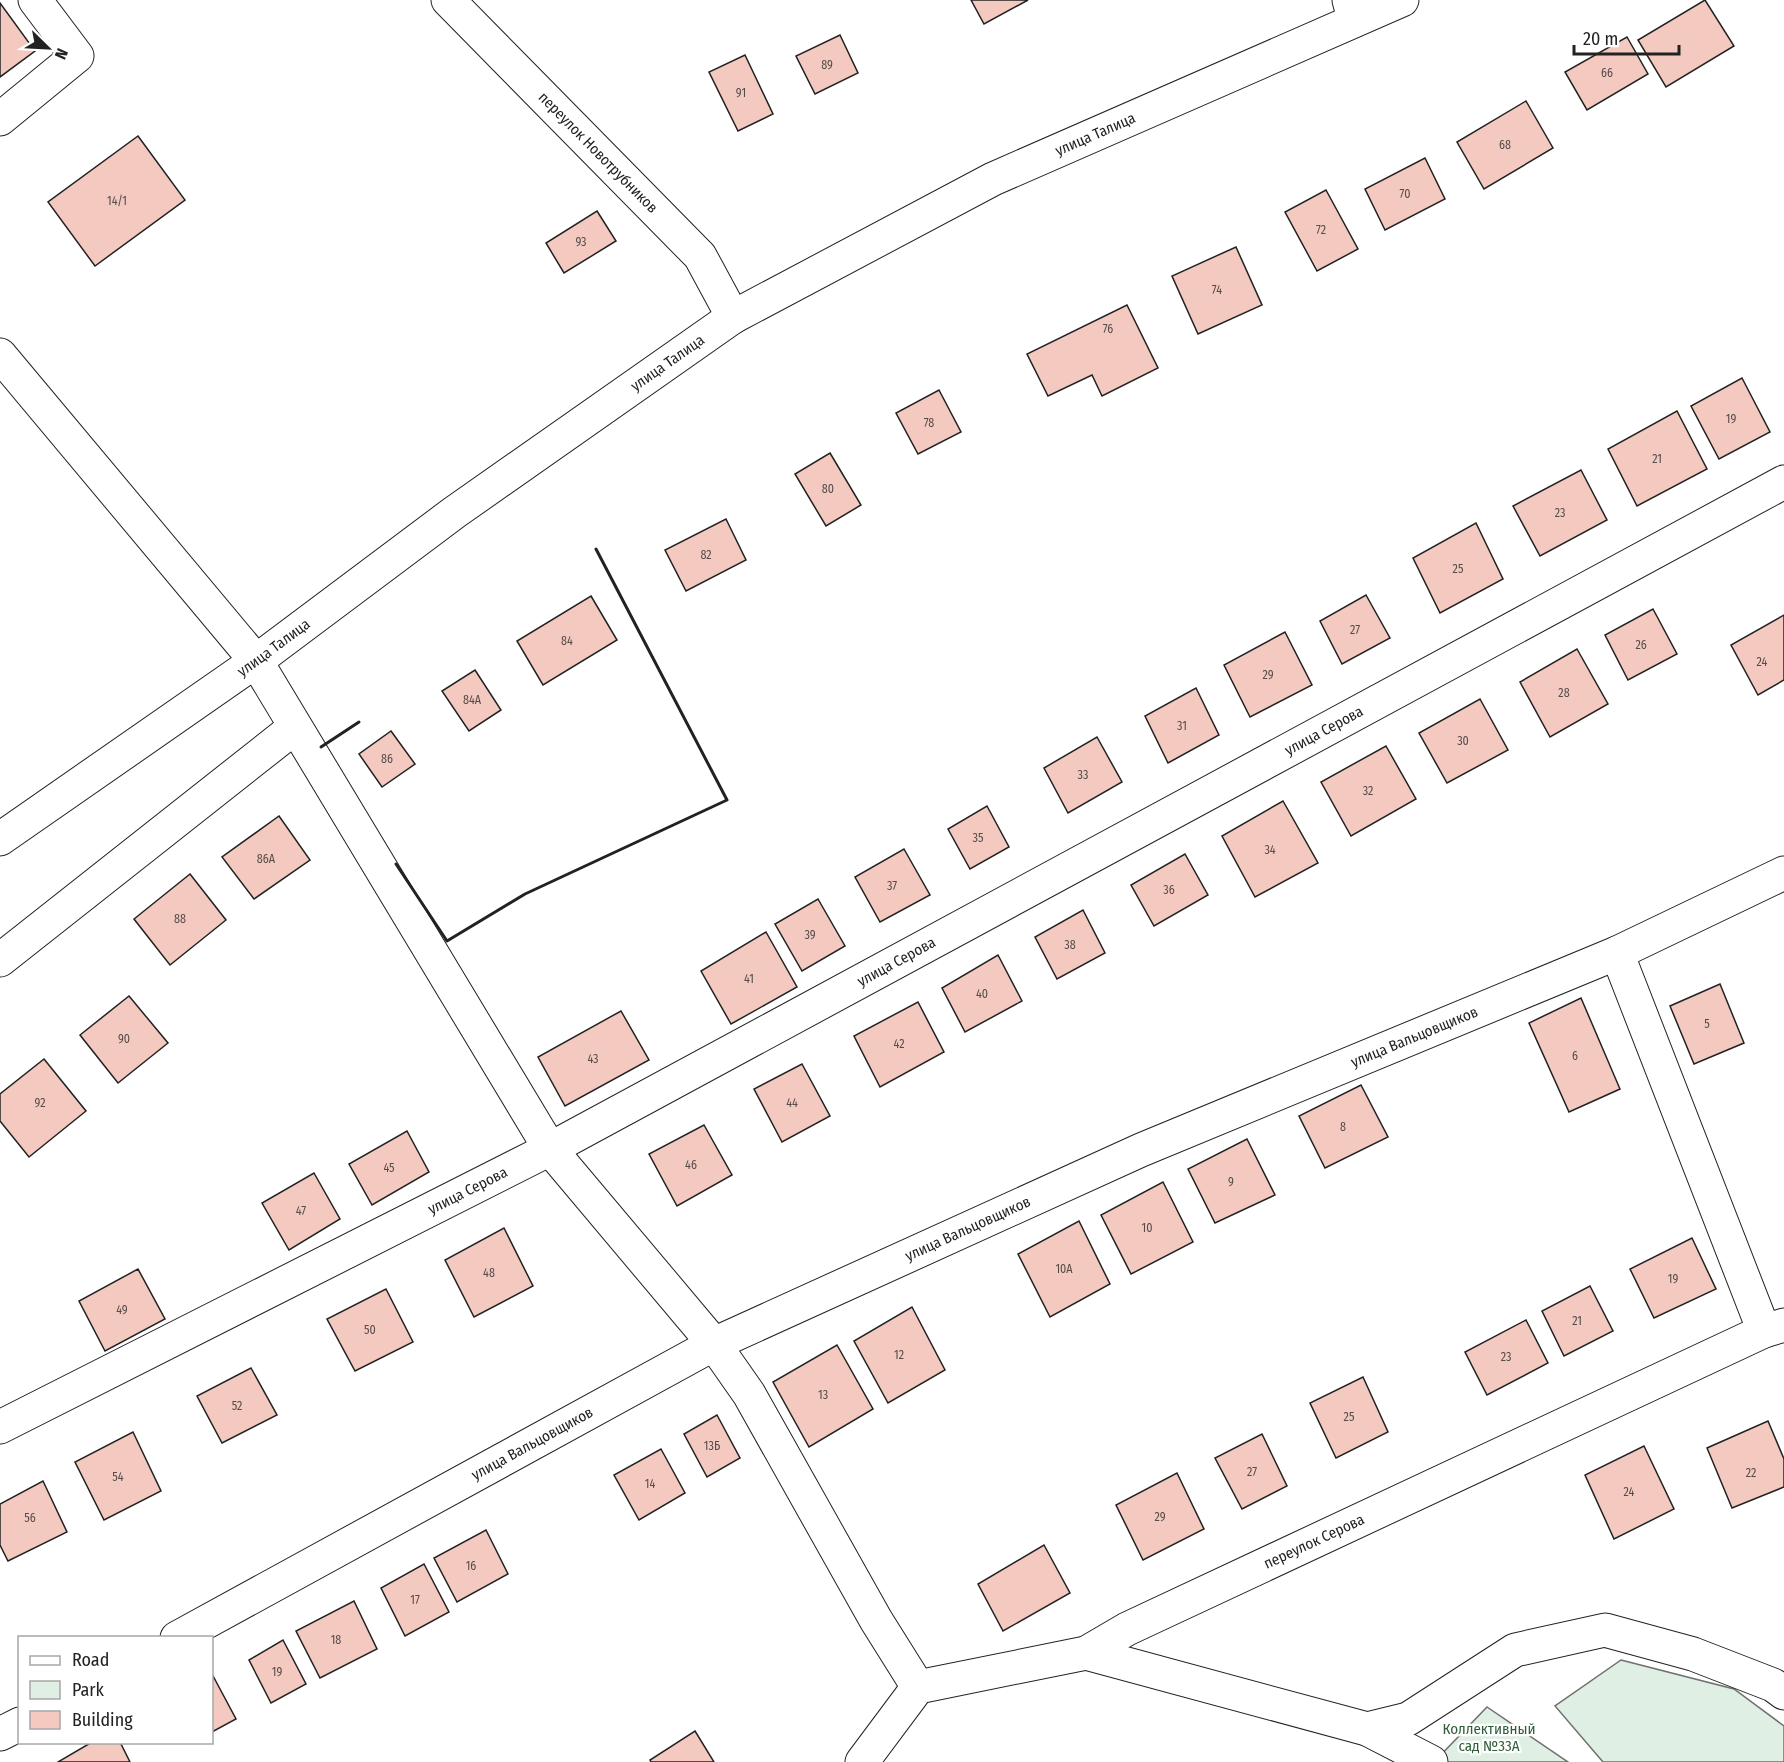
<svg xmlns="http://www.w3.org/2000/svg" width="1784" height="1762" viewBox="0 0 1784 1762" font-family="'Fira Sans Condensed',sans-serif">
	<rect width="100%" height="100%" fill="#fff"/>
	<g fill="#e0efe3" stroke="#6f6f6f" stroke-width="1.5">
		<polygon points="1621,1660 1734,1689 1784,1726 1784,1762 1603,1762 1555,1706"/>
		<polygon points="1487,1707 1568,1762 1434,1762"/>
	</g>
	<g fill="#f3c9c0" stroke="#222" stroke-width="1.5">
		<polygon points="971,0 1028,0 984,24"/>
		<polygon points="1705,0 1734,46 1666,87 1638,40"/>
		<polygon points="0,3 35,51 0,77"/>
		<polygon points="840,35 858,73 815,94 796,56"/>
		<polygon points="1627,37 1648,74 1587,110 1565,72"/>
		<polygon points="745,55 773,114 738,131 709,72"/>
		<polygon points="1526,101 1553,148 1484,189 1457,142"/>
		<polygon points="138,136 185,200 95,266 48,202"/>
		<polygon points="1425,158 1445,199 1385,230 1365,189"/>
		<polygon points="1326,190 1358,249 1317,271 1285,212"/>
		<polygon points="597,211 616,241 564,273 546,243"/>
		<polygon points="1236,247 1262,305 1198,334 1172,276"/>
		<polygon points="1127,305 1158,368 1102,396 1092,375 1048,396 1027,354"/>
		<polygon points="1742,378 1770,432 1719,459 1691,406"/>
		<polygon points="939,390 961,432 918,454 896,413"/>
		<polygon points="1677,411 1707,469 1637,506 1608,449"/>
		<polygon points="830,453 861,505 826,526 795,474"/>
		<polygon points="1581,470 1607,520 1540,556 1513,506"/>
		<polygon points="726,519 746,560 686,591 665,550"/>
		<polygon points="1476,523 1503,579 1440,613 1413,558"/>
		<polygon points="1366,595 1390,638 1342,664 1320,621"/>
		<polygon points="591,596 617,640 543,685 517,641"/>
		<polygon points="1653,609 1677,654 1628,680 1605,635"/>
		<polygon points="1784,615 1784,680 1758,695 1731,645"/>
		<polygon points="1285,632 1312,685 1250,717 1224,665"/>
		<polygon points="1577,649 1608,704 1550,737 1520,682"/>
		<polygon points="475,670 501,710 469,731 442,691"/>
		<polygon points="1196,688 1219,735 1168,763 1145,716"/>
		<polygon points="1480,699 1508,750 1447,783 1419,733"/>
		<polygon points="391,731 415,764 382,787 359,754"/>
		<polygon points="1097,737 1122,782 1068,813 1044,768"/>
		<polygon points="1386,746 1416,799 1351,836 1321,782"/>
		<polygon points="1283,801 1318,863 1255,897 1222,836"/>
		<polygon points="987,806 1009,847 970,869 948,829"/>
		<polygon points="279,816 310,860 254,899 222,857"/>
		<polygon points="904,849 930,895 880,922 855,877"/>
		<polygon points="1185,854 1208,895 1154,926 1131,885"/>
		<polygon points="190,874 226,920 170,965 134,919"/>
		<polygon points="818,899 845,946 802,971 775,924"/>
		<polygon points="1083,910 1105,953 1057,979 1035,937"/>
		<polygon points="766,932 797,987 731,1024 701,971"/>
		<polygon points="998,955 1022,1001 965,1032 942,988"/>
		<polygon points="1720,984 1744,1043 1694,1064 1670,1006"/>
		<polygon points="129,996 168,1043 118,1083 80,1035"/>
		<polygon points="1581,998 1620,1089 1569,1112 1529,1023"/>
		<polygon points="918,1002 944,1052 880,1087 854,1036"/>
		<polygon points="621,1011 649,1060 565,1106 538,1057"/>
		<polygon points="44,1059 86,1111 29,1157 0,1121 0,1094"/>
		<polygon points="802,1064 830,1116 782,1142 754,1089"/>
		<polygon points="1361,1085 1388,1137 1325,1168 1299,1116"/>
		<polygon points="704,1125 732,1175 677,1206 649,1154"/>
		<polygon points="407,1131 429,1172 372,1205 349,1164"/>
		<polygon points="1247,1139 1275,1195 1215,1223 1188,1169"/>
		<polygon points="314,1173 340,1219 289,1250 262,1203"/>
		<polygon points="1163,1182 1193,1242 1131,1274 1101,1215"/>
		<polygon points="1079,1221 1110,1284 1050,1317 1018,1254"/>
		<polygon points="504,1228 533,1286 474,1317 445,1260"/>
		<polygon points="1692,1238 1716,1289 1654,1318 1630,1269"/>
		<polygon points="138,1269 165,1319 105,1351 79,1301"/>
		<polygon points="1590,1286 1613,1331 1564,1356 1542,1311"/>
		<polygon points="386,1289 413,1342 355,1371 327,1319"/>
		<polygon points="912,1307 945,1370 888,1403 854,1341"/>
		<polygon points="1526,1320 1548,1363 1487,1395 1465,1352"/>
		<polygon points="837,1345 873,1409 809,1447 773,1382"/>
		<polygon points="251,1368 277,1415 222,1443 197,1396"/>
		<polygon points="1363,1377 1388,1432 1336,1458 1310,1403"/>
		<polygon points="717,1415 740,1458 707,1477 684,1434"/>
		<polygon points="1768,1421 1784,1459 1784,1487 1732,1508 1707,1448"/>
		<polygon points="133,1432 161,1491 104,1520 75,1462"/>
		<polygon points="1262,1434 1287,1486 1242,1509 1215,1458"/>
		<polygon points="1644,1446 1674,1509 1614,1539 1585,1475"/>
		<polygon points="661,1449 685,1493 639,1520 614,1475"/>
		<polygon points="1177,1473 1204,1529 1143,1560 1116,1505"/>
		<polygon points="43,1481 67,1532 8,1561 0,1545 0,1504"/>
		<polygon points="486,1530 508,1574 457,1602 434,1558"/>
		<polygon points="1044,1545 1070,1593 1003,1631 978,1584"/>
		<polygon points="424,1564 449,1612 405,1636 381,1588"/>
		<polygon points="354,1601 377,1649 320,1678 296,1631"/>
		<polygon points="283,1640 306,1684 271,1703 249,1660"/>
		<polygon points="212,1674 236,1719 212,1732"/>
		<polygon points="695,1731 714,1762 651,1762 650,1760"/>
		<polygon points="92,1742 120,1742 130,1762 58,1762"/>
	</g>
	<g fill="none" stroke-linecap="round" stroke-linejoin="round">
		<defs>
			<g id="minor">
				<path id="s1" d="M448,0L700,256L733,317"/>
				<polyline points="1349,0 1354,19"/>
				<polyline points="0,119 77,56 35,0"/>
				<polyline points="0,355 256,661 550,1149 714,1344 749,1394 876,1620 918,1687"/>
				<polyline points="1617,953 1764,1331"/>
				<polyline points="0,960 294,728"/>
				<path id="s2" d="M0,1427L550,1149L1784,482"/>
				<path id="s3" d="M177,1638L714,1344L1141,1150L1617,953L1784,873"/>
				<polyline points="1086,1653 1367,1729 1431,1762"/>
				<polyline points="1367,1729 1408,1719 1515,1650 1605,1630 1693,1654 1773,1685 1784,1693"/>
				<polyline points="0,1734 20,1724"/>
				<path id="s4" d="M862,1762L918,1687L1086,1653L1127,1629L1764,1331L1784,1325"/>
			</g>
			<g id="major">
				<path id="s5" d="M0,839L256,661L455,512L733,317L993,179L1402,0"/>
			</g>
		</defs>
		<use href="#minor" stroke="#222" stroke-width="35"/>
		<use href="#major" stroke="#222" stroke-width="35"/>
		<use href="#minor" stroke="#fff" stroke-width="33"/>
		<use href="#major" stroke="#fff" stroke-width="33"/>
		<g stroke="#222" stroke-width="3">
			<polyline points="321,747 359,722"/>
			<polyline points="396,864 447,941 525,894 727,800 596,549"/>
		</g>
	</g>
	<g text-anchor="middle" stroke-width="4.5" stroke-linejoin="round" paint-order="stroke">
		<g font-size="12" fill="#564c4a">
			<text x="827" y="69">89</text>
			<text x="1607" y="77">66</text>
			<text x="741" y="97">91</text>
			<text x="1505" y="149">68</text>
			<text x="1405" y="198">70</text>
			<text x="117" y="205">14/1</text>
			<text x="1321" y="234">72</text>
			<text x="581" y="246">93</text>
			<text x="1217" y="294">74</text>
			<text x="1108" y="333">76</text>
			<text x="1731" y="423">19</text>
			<text x="929" y="427">78</text>
			<text x="1657" y="463">21</text>
			<text x="828" y="493">80</text>
			<text x="1560" y="517">23</text>
			<text x="706" y="559">82</text>
			<text x="1458" y="573">25</text>
			<text x="1355" y="634">27</text>
			<text x="567" y="645">84</text>
			<text x="1641" y="649">26</text>
			<text x="1762" y="666">24</text>
			<text x="1268" y="679">29</text>
			<text x="1564" y="697">28</text>
			<text x="472" y="704">84А</text>
			<text x="1182" y="730">31</text>
			<text x="1463" y="745">30</text>
			<text x="387" y="763">86</text>
			<text x="1083" y="779">33</text>
			<text x="1368" y="795">32</text>
			<text x="978" y="842">35</text>
			<text x="1270" y="854">34</text>
			<text x="266" y="863">86А</text>
			<text x="892" y="890">37</text>
			<text x="1169" y="894">36</text>
			<text x="180" y="923">88</text>
			<text x="810" y="939">39</text>
			<text x="1070" y="949">38</text>
			<text x="749" y="983">41</text>
			<text x="982" y="998">40</text>
			<text x="1707" y="1028">5</text>
			<text x="124" y="1043">90</text>
			<text x="899" y="1048">42</text>
			<text x="1575" y="1060">6</text>
			<text x="593" y="1063">43</text>
			<text x="40" y="1107">92</text>
			<text x="792" y="1107">44</text>
			<text x="1343" y="1131">8</text>
			<text x="691" y="1169">46</text>
			<text x="389" y="1172">45</text>
			<text x="1231" y="1186">9</text>
			<text x="301" y="1215">47</text>
			<text x="1147" y="1232">10</text>
			<text x="1064" y="1273">10А</text>
			<text x="489" y="1277">48</text>
			<text x="1673" y="1283">19</text>
			<text x="122" y="1314">49</text>
			<text x="1577" y="1325">21</text>
			<text x="370" y="1334">50</text>
			<text x="899" y="1359">12</text>
			<text x="1506" y="1361">23</text>
			<text x="823" y="1399">13</text>
			<text x="237" y="1410">52</text>
			<text x="1349" y="1421">25</text>
			<text x="712" y="1450">13Б</text>
			<text x="1252" y="1476">27</text>
			<text x="1751" y="1477">22</text>
			<text x="118" y="1481">54</text>
			<text x="650" y="1488">14</text>
			<text x="1629" y="1496">24</text>
			<text x="1160" y="1521">29</text>
			<text x="30" y="1522">56</text>
			<text x="471" y="1570">16</text>
			<text x="415" y="1604">17</text>
			<text x="336" y="1644">18</text>
			<text x="277" y="1676">19</text>
		</g>
		<g font-size="15" fill="#222" stroke="#fff">
			<text dy="5" stroke="none"><textPath href="#s5" startOffset="1306">улица Талица</textPath></text>
			<text dy="5" stroke="none"><textPath href="#s1" startOffset="214">переулок Новотрубников</textPath></text>
			<text dy="5" stroke="none"><textPath href="#s5" startOffset="820">улица Талица</textPath></text>
			<text dy="5" stroke="none"><textPath href="#s5" startOffset="334">улица Талица</textPath></text>
			<text dy="5" stroke="none"><textPath href="#s2" startOffset="1496">улица Серова</textPath></text>
			<text dy="5" stroke="none"><textPath href="#s2" startOffset="1010">улица Серова</textPath></text>
			<text dy="5" stroke="none"><textPath href="#s3" startOffset="1377">улица Вальцовщиков</textPath></text>
			<text dy="5" stroke="none"><textPath href="#s2" startOffset="524">улица Серова</textPath></text>
			<text dy="5" stroke="none"><textPath href="#s3" startOffset="891">улица Вальцовщиков</textPath></text>
			<text dy="5" stroke="none"><textPath href="#s3" startOffset="405">улица Вальцовщиков</textPath></text>
			<text dy="5" stroke="none"><textPath href="#s4" startOffset="519">переулок Серова</textPath></text>
		</g>
		<g font-size="15" fill="#2f5e38" stroke="#fff">
			<text x="1489" y="1734">Коллективный<tspan x="1489" dy="17">сад №33А</tspan></text>
		</g>
	</g>
	<rect x="18" y="1636" width="195" height="108" fill="#ffffff" stroke="#a7a7a7" stroke-width="1.5"/>
	<rect x="30" y="1656" width="30" height="9" fill="#ffffff" stroke="#a7a7a7" stroke-width="1.5"/>
	<text x="72" y="1666" font-size="18" fill="#222222">Road</text>
	<rect x="30" y="1681" width="30" height="18" fill="#e0efe3" stroke="#a7a7a7" stroke-width="1.5"/>
	<text x="72" y="1696" font-size="18" fill="#222222">Park</text>
	<rect x="30" y="1711" width="30" height="18" fill="#f3c9c0" stroke="#a7a7a7" stroke-width="1.5"/>
	<text x="72" y="1726" font-size="18" fill="#222222">Building</text>
	<g transform="translate(48 48) rotate(114)" stroke="#ffffff" stroke-width="4.5" paint-order="stroke">
	<path d="M0-4.5L10 22L0 15L-10 22Z" fill="#222222"/>
	<text y="-9" font-size="16" font-weight="bold" text-anchor="middle" fill="#222222">N</text>
	</g>
	<path d="M1574 45v9h105v-9" fill="none" stroke="#222222" stroke-width="3"/>
	<text x="1583" y="45" font-size="18" fill="#222222" stroke="#ffffff" stroke-width="4.5" paint-order="stroke">20 m</text>
</svg>
